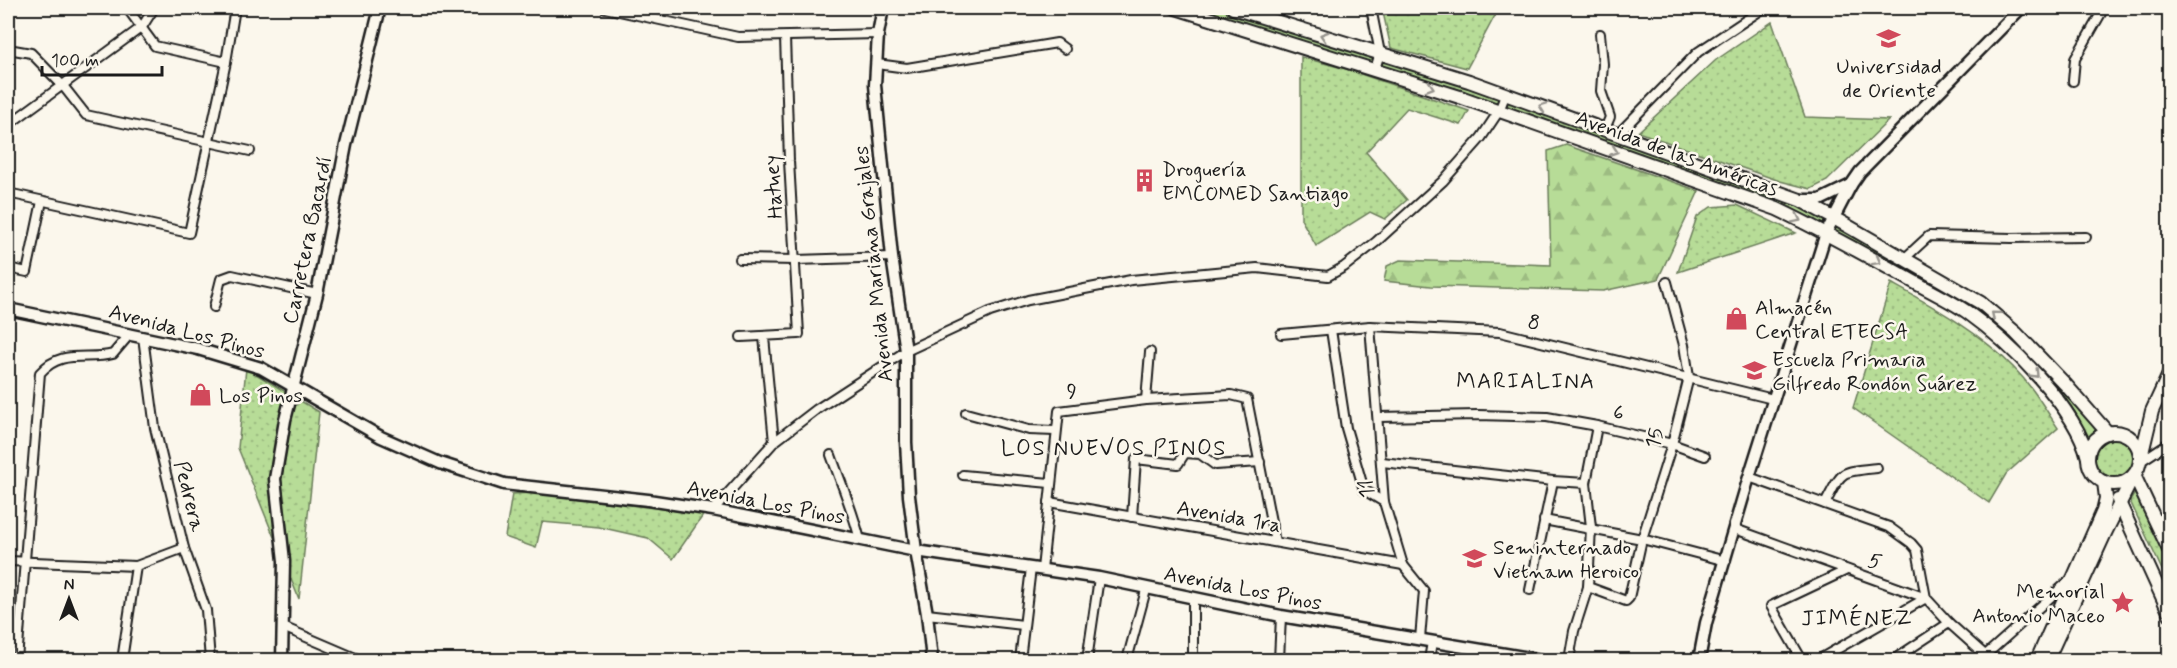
<svg xmlns="http://www.w3.org/2000/svg" width="2177" height="668" viewBox="0 0 2177 668" font-family="Mynerve,sans-serif">
	<defs>
		<pattern id="grass-dots" width="8" height="8" patternUnits="userSpaceOnUse" patternTransform="scale(1.5)"><rect width="8" height="8" fill="#b7dc97"/><path d="M2 2h.1M6 6h.1" fill="none" stroke="#9dbc82" stroke-width="1.8" stroke-linecap="round"/></pattern>
		<pattern id="forest-firs" width="22" height="20" patternUnits="userSpaceOnUse" patternTransform="scale(1.5)"><rect width="22" height="20" fill="#b7dc97"/><path d="M5 1l3.5 6h-7zM16 11l3.5 6h-7z" fill="#9dbc82"/></pattern>
	</defs>
	<rect width="100%" height="100%" fill="#fbf7ec"/>
	<filter id="ink" filterUnits="userSpaceOnUse"><feTurbulence type="fractalNoise" baseFrequency=".0167" numOctaves="2"/><feDisplacementMap in="SourceGraphic" scale="12" xChannelSelector="R" yChannelSelector="G"/><feConvolveMatrix kernelMatrix="1 2 1 2 8 2 1 2 1" color-interpolation-filters="sRGB"/></filter>
	<g filter="url(#ink)">
		<g fill="url(#grass-dots)" stroke="#6a7c5a" stroke-width="1.5">
			<polygon points="1191,8 1217,8 1375,56 1373,63"/>
			<polygon points="1382,8 1499,8 1467,68 1391,48"/>
			<polygon points="1772,22 1805,117 1889,120 1827,181 1811,189 1780,181 1638,132 1716,60"/>
			<polygon points="1301,57 1346,69 1469,111 1461,125 1407,108 1366,152 1407,200 1385,219 1370,212 1316,246 1301,219"/>
			<polygon points="1382,58 1500,97 1498,105 1379,65"/>
			<polygon points="1507,99 1782,198 1827,219 1824,225 1779,204 1504,107"/>
			<polygon points="1737,205 1796,233 1678,272 1697,217 1711,207"/>
			<polygon points="1836,224 1977,307 2011,336 2063,389 2099,430 2092,433 2089,441 2075,412 2042,373 1938,290 1833,231"/>
			<path d="M1891,283C1934,307 1980,332 2014,368C2032,386 2044,407 2058,428L2006,474L1989,503L1853,408Z"/>
			<polygon points="246,368 319,412 299,599 238,448"/>
			<circle cx="2115" cy="458" r="20"/>
			<polygon points="2136,491 2169,566 2169,585 2130,501"/>
			<polygon points="531,493 704,514 673,559 648,538 599,527 542,522 536,548 505,537 512,494"/>
		</g>
		<polygon fill="url(#forest-firs)" stroke="#6a7c5a" stroke-width="1.5" points="1566,145 1699,191 1658,279 1603,291 1431,286 1384,281 1387,266 1400,260 1551,265 1548,151"/>
		<g fill="none" stroke-linecap="round" stroke-linejoin="round">
			<defs>
				<g id="street">
					<polyline points="127,8 155,46 226,62"/>
					<polyline points="605,8 738,37 878,34"/>
					<polyline points="1371,8 1380,53 1375,69"/>
					<polyline points="1600,34 1603,64 1601,91 1610,117 1605,129"/>
					<polyline points="8,49 31,53 64,87 86,115 250,151"/>
					<polyline points="877,64 907,68 1057,43 1065,49"/>
					<polyline points="2073,81 2075,59 2104,8"/>
					<polyline points="8,125 142,27 154,8"/>
					<polyline points="1618,134 1698,52 1764,8"/>
					<polyline points="8,193 189,233 226,62 235,8"/>
					<polyline points="740,259 796,260 892,257"/>
					<polyline points="1904,259 1929,236 2012,238 2086,237"/>
					<polyline points="8,268 27,272 42,201"/>
					<polyline points="214,307 221,279 232,275 317,294"/>
					<polyline points="1370,326 1384,502 1403,565 1424,591 1420,639"/>
					<polyline points="1331,330 1346,428 1364,490 1384,502"/>
					<polyline points="1281,334 1370,326 1500,332 1773,399"/>
					<polyline points="143,337 155,428 184,548 206,610 210,660"/>
					<polyline points="741,337 799,334 789,161 785,37"/>
					<polyline points="764,337 774,442"/>
					<polyline points="1146,400 1150,352"/>
					<polyline points="966,413 1029,430 1055,431"/>
					<polyline points="1379,417 1478,415 1547,417 1597,426 1672,444 1705,456"/>
					<path d="M831,455C841,483 853,511 860,540"/>
					<polyline points="2141,461 2170,442"/>
					<polyline points="1382,462 1553,481 1586,483"/>
					<polyline points="963,475 1050,483"/>
					<polyline points="1749,477 1889,527 1911,543 1917,550 1926,598 1818,660"/>
					<polyline points="1049,502 1403,565"/>
					<path d="M1825,504C1843,470 1838,472 1877,468"/>
					<polyline points="713,510 774,442 817,409 906,351 990,312 1028,300 1131,280 1257,268 1328,276 1344,267 1376,242 1443,181 1481,138 1499,111 1506,93"/>
					<polyline points="1132,517 1136,459 1178,464 1185,453 1200,454 1215,465 1260,462"/>
					<polyline points="1544,520 1642,539 1726,561"/>
					<polyline points="1735,529 1926,598 1949,623 1986,656"/>
					<polyline points="8,561 136,566 184,548"/>
					<polyline points="1042,569 1059,411 1146,400 1231,395 1247,399 1275,542"/>
					<polyline points="1588,587 1626,601 1629,598 1642,539 1672,444 1689,377 1684,345 1667,282"/>
					<polyline points="1530,590 1553,481"/>
					<polyline points="927,614 1023,625"/>
					<polyline points="283,627 360,660"/>
					<path d="M17,660L40,373C62,348 86,361 113,354L130,334"/>
					<polyline points="122,660 136,566"/>
					<polyline points="1020,660 1031,568"/>
					<polyline points="1087,660 1099,578"/>
					<polyline points="1127,660 1146,590"/>
					<polyline points="1193,660 1193,599"/>
					<polyline points="1279,660 1281,616"/>
					<polyline points="1429,660 1432,642"/>
					<polyline points="1569,660 1574,631 1588,587 1591,527 1586,483 1597,426"/>
					<polyline points="1802,660 1771,606 1847,570"/>
					<polyline points="1893,660 1949,623"/>
					<polyline points="1980,660 2070,580"/>
				</g>
				<g id="secondary">
					<polyline points="883,8 878,34 875,85 892,257 906,351 906,442 909,496 916,551 927,614 932,660"/>
					<polyline points="1800,200 1820,200 1851,185"/>
					<polyline points="8,309 198,349 261,368 381,437 440,463 504,484 648,500 713,510 916,551 1099,578 1281,616 1541,660"/>
					<polyline points="282,660 284,561 275,479 285,420 317,294 346,145 380,8"/>
					<polyline points="1699,660 1706,623 1749,477 1826,233 1851,185 1860,172 2021,8"/>
				</g>
				<g id="primary">
					<path d="M1176,8L1463,98L1777,209C1821,230 1864,254 1907,278C1926,289 1948,299 1967,312C2009,342 2076,407 2088,458"/>
					<polyline points="1233,8 1469,81 1800,200 1839,221 1981,303 2016,333 2065,384 2108,433"/>
					<circle cx="2114" cy="458" r="26"/>
					<polyline points="2141,457 2152,411 2170,372"/>
					<polyline points="2134,475 2170,552"/>
					<polyline points="2118,500 2170,614"/>
					<polyline points="2037,660 2103,511 2106,498 2104,482"/>
					<polyline points="2047,660 2106,531 2134,475"/>
				</g>
			</defs>
			<use href="#street" stroke="#1c1c1c" stroke-width="12"/>
			<use href="#secondary" stroke="#1c1c1c" stroke-width="15"/>
			<use href="#primary" stroke="#1c1c1c" stroke-width="16"/>
			<use href="#street" stroke="#fbf7ec" stroke-width="8"/>
			<use href="#secondary" stroke="#fbf7ec" stroke-width="10"/>
			<use href="#primary" stroke="#fbf7ec" stroke-width="12"/>
		</g>
		<defs><path id="oneway-chevron" d="M-2-3.5L2.5 0L-2 3.5" fill="none" stroke-width="1.6" stroke-linecap="round" stroke-linejoin="round" transform="scale(1.5)"/></defs>
		<g stroke="#97948e">
			<use href="#oneway-chevron" transform="translate(1324 36) rotate(-163)"/>
			<use href="#oneway-chevron" transform="translate(1430 87) rotate(18)"/>
			<use href="#oneway-chevron" transform="translate(1543 107) rotate(-160)"/>
			<use href="#oneway-chevron" transform="translate(1614 151) rotate(19)"/>
			<use href="#oneway-chevron" transform="translate(1797 219) rotate(26)"/>
			<use href="#oneway-chevron" transform="translate(1877 261) rotate(29)"/>
			<use href="#oneway-chevron" transform="translate(1995 315) rotate(-140)"/>
			<use href="#oneway-chevron" transform="translate(2035 374) rotate(46)"/>
		</g>
	</g>
	<defs>
		<symbol id="university-bare" viewBox="-9 -9 18 18"><path d="M0-5L7-2L0 1L-7-2ZM-4 1L0 2.5L4 1V4Q0 6-4 4Z" fill="#d1495b" stroke="#fbf7ec" stroke-width="2.5" paint-order="stroke"/></symbol>
		<symbol id="building-bare" viewBox="-9 -9 18 18"><path d="M-4-6H4V6H1V3H-1V6H-4ZM-2.5-4.3h1.7v1.8h-1.7ZM.8-4.3h1.7v1.8H.8ZM-2.5-1h1.7V.8h-1.7ZM.8-1h1.7V.8H.8Z" fill="#d1495b" stroke="#fbf7ec" stroke-width="2.5" paint-order="stroke"/></symbol>
		<symbol id="shop-bare" viewBox="-9 -9 18 18"><path d="M-5-2.5h2.3a2.7 3.5 0 0 1 5.4 0H5L5.5 6h-11ZM-1.5-2.5h3a1.5 2.3 0 0 0-3 0Z" fill="#d1495b" stroke="#fbf7ec" stroke-width="2.5" paint-order="stroke"/></symbol>
		<symbol id="school-bare" viewBox="-9 -9 18 18"><path d="M0-5L7-2L0 1L-7-2ZM-4 1L0 2.5L4 1V4Q0 6-4 4Z" fill="#d1495b" stroke="#fbf7ec" stroke-width="2.5" paint-order="stroke"/></symbol>
		<symbol id="sight-bare" viewBox="-9 -9 18 18"><path d="M0-6L1.8-2.2L6-1.7L2.9 1.2L3.7 5.4L0 3.3L-3.7 5.4L-2.9 1.2L-6-1.7L-1.8-2.2Z" fill="#d1495b" stroke="#fbf7ec" stroke-width="2.5" paint-order="stroke"/></symbol>
	</defs>
	<g fill-rule="evenodd">
		<use href="#university-bare" x="1872" y="22" width="33" height="33"/>
		<use href="#building-bare" x="1128" y="164" width="33" height="33"/>
		<use href="#shop-bare" x="1720" y="302" width="33" height="33"/>
		<use href="#school-bare" x="1738" y="354" width="33" height="33"/>
		<use href="#shop-bare" x="184" y="378" width="33" height="33"/>
		<use href="#school-bare" x="1458" y="542" width="33" height="33"/>
		<use href="#sight-bare" x="2106" y="586" width="33" height="33"/>
	</g>
	<g text-anchor="middle" stroke-width="5" stroke-linejoin="round" paint-order="stroke">
		<g font-size="21" fill="#1c1c1c" stroke="#fbf7ec" text-anchor="start">
			<text x="1889" y="73" text-anchor="middle">Universidad<tspan x="1889" dy="24">de Oriente</tspan></text>
			<text x="1162" y="176">Droguería<tspan x="1162" dy="24">EMCOMED Santiago</tspan></text>
			<text x="1755" y="314">Almacén<tspan x="1755" dy="24">Central ETECSA</tspan></text>
			<text x="1772" y="366">Escuela Primaria<tspan x="1772" dy="24">Gilfredo Rondón Suárez</tspan></text>
			<text x="219" y="402">Los Pinos</text>
			<text x="1493" y="554">Seminternado<tspan x="1493" dy="24">Vietnam Heroico</tspan></text>
			<text x="2105" y="598" text-anchor="end">Memorial<tspan x="2105" dy="24">Antonio Maceo</tspan></text>
		</g>
		<g font-size="21" fill="#1c1c1c" stroke="#fbf7ec">
			<text transform="translate(1677 153) rotate(20)" y="7">Avenida de las Américas</text>
			<text transform="translate(773 187) rotate(-94)" y="7">Hatuey</text>
			<text transform="translate(307 240) rotate(-78)" y="7">Carretera Bacardí</text>
			<text transform="translate(873 264) rotate(-96)" y="7">Avenida Mariana Grajales</text>
			<text transform="translate(1534 322) rotate(13)" y="7">8</text>
			<text transform="translate(187 331) rotate(15)" y="7">Avenida Los Pinos</text>
			<text transform="translate(1072 391) rotate(-7)" y="7">9</text>
			<text transform="translate(1619 412) rotate(14)" y="7">6</text>
			<text transform="translate(1654 438) rotate(-74)" y="7">15</text>
			<text transform="translate(1366 489) rotate(-95)" y="7">11</text>
			<text transform="translate(190 496) rotate(76)" y="7">Pedrera</text>
			<text transform="translate(766 502) rotate(11)" y="7">Avenida Los Pinos</text>
			<text transform="translate(1229 516) rotate(10)" y="7">Avenida 1ra</text>
			<text transform="translate(1875 561) rotate(19)" y="7">5</text>
			<text transform="translate(1243 588) rotate(11)" y="7">Avenida Los Pinos</text>
		</g>
		<g font-size="22" letter-spacing="1.5" fill="#1c1c1c" stroke="#fbf7ec">
			<text x="1526" y="388">MARIALINA</text>
			<text x="1114" y="455">LOS NUEVOS PINOS</text>
			<text x="1857" y="625">JIMÉNEZ</text>
		</g>
	</g>
	<rect width="2177" height="668" fill="none" stroke="#fbf7ec" stroke-width="30"/>
	<rect x="15" y="15" width="2147" height="638" fill="none" stroke="#1c1c1c" stroke-width="2" filter="url(#ink)"/>
	<g transform="translate(69 599)" stroke="#fbf7ec" stroke-width="4.5" paint-order="stroke">
	<path d="M0-4.5L10 22L0 15L-10 22Z" fill="#1c1c1c"/>
	<text y="-9" font-size="16" font-weight="bold" text-anchor="middle" fill="#1c1c1c">N</text>
	</g>
	<path d="M42 66v9h120v-9" fill="none" stroke="#1c1c1c" stroke-width="3"/>
	<text x="51" y="66" font-size="18" fill="#1c1c1c" stroke="#fbf7ec" stroke-width="4.5" paint-order="stroke">100 m</text>
</svg>
